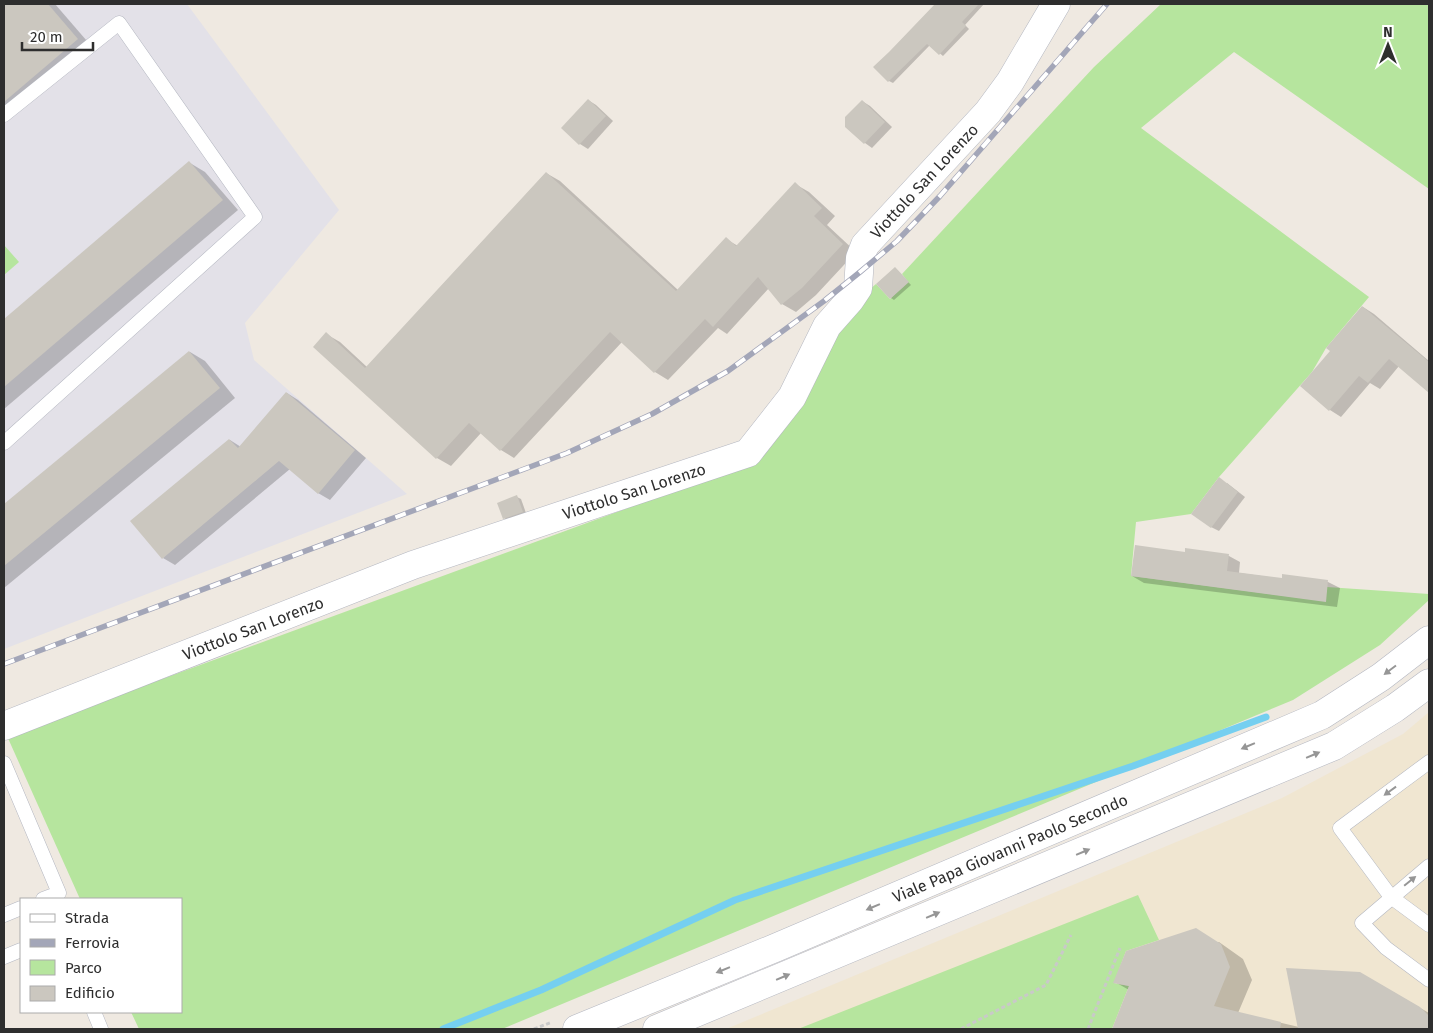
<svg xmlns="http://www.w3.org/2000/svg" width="1433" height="1033" viewBox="0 0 1433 1033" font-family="'Fira Sans',sans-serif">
	<rect width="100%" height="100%" fill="#efe9e1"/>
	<polygon fill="#e3e1e8" points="4,4 187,4 339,210 245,323 254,360 407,494 4,649"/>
	<polygon fill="#f0e6d1" points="1429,712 1429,1029 726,1029 1282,798 1403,734"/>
	<g fill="#b6e59e">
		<polygon points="1161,4 1429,4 1429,189 1234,52 1141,128 1369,297 1326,348 1312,372 1219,477 1191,514 1136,522 1131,576 1325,601 1327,587 1429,594 1429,600 1380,645 1293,700 502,1029 139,1029 131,1012 181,1012 181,899 80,899 7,736 753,462 827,326 876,284 890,299 908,282 902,274 1094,67"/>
		<polygon points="4,245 19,262 4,275"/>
		<polygon points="1138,895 1159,940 1126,951 1114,983 1129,986 1112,1029 798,1029"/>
	</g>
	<g fill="#0003">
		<polygon points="4,4 55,4 93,48 4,109"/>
		<polygon points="936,4 984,4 965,25 969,29 943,56 930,45 893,83 889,81 875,67 890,53"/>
		<polygon points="588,100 596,105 613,121 588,149 580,144 563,128"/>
		<polygon points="862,101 870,106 892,127 872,148 865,143"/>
		<polygon points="190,163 205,172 238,210 4,409 4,320"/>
		<polygon points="546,173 560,181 678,290 726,239 738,246 795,184 809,192 835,216 827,225 856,252 816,295 796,312 782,304 769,288 727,334 718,328 668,380 655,372 622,342 514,458 501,450 481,433 451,466 437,458 315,347 326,334 340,342 367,367"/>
		<polygon points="895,268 911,285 894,300 891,298"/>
		<polygon points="1363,307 1374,314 1429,361 1429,392 1399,366 1380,389 1370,383 1341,417 1330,410 1332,351"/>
		<polygon points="190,352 205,361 235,398 4,588 4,505"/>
		<polygon points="287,393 298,400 366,458 330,500 318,493 290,469 175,565 163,558 230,440 241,447"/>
		<polygon points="1227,483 1245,497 1219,531 1211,527"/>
		<polygon points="517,497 521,499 526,513 507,520 504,518"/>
		<polygon points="1186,553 1229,556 1240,562 1239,573 1283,579 1328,582 1340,588 1337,607 1144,583 1132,576"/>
		<polygon points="1219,942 1243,959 1252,980 1238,1013 1299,1027 1360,973 1429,1013 1429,1029 1113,1029 1129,990 1115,982"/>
	</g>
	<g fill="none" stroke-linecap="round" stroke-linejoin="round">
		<polyline stroke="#75cff0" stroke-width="7" points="443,1029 541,990 735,900 1133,766 1266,717"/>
	</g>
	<g fill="#cbc7bf">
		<polygon points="4,4 48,4 78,39 4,102"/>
		<polygon points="935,4 979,4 962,22 966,26 939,55 927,44 888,82 873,67 889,52"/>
		<polygon points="588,99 606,116 579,145 561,128"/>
		<polygon points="862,100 885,122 864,144 845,127 845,117"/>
		<polygon points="189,161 223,200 4,387 4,319"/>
		<polygon points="546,172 676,291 726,237 736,246 795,182 822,208 814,216 843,244 802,288 781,305 758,277 713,327 705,319 654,373 610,332 500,451 469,423 436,459 313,347 326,332 365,368"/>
		<polygon points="895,267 909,282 890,299 876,284"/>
		<polygon points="1362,306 1429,362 1429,393 1389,359 1368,383 1359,376 1329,411 1300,386 1330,351 1326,348"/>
		<polygon points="189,351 220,388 4,566 4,504"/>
		<polygon points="286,392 355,450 318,494 279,461 162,559 130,521 229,439 238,448"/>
		<polygon points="1219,477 1238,492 1211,528 1191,514"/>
		<polygon points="517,495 523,512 503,519 497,503"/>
		<polygon points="1135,545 1185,552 1185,548 1229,554 1227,571 1282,578 1282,574 1328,580 1326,602 1131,576"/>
		<polygon points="1196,928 1221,944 1230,967 1214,1006 1281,1022 1280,1029 1112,1029 1129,986 1113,983 1126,951"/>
		<polygon points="1286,968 1360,972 1420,1007 1429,1016 1429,1029 1298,1029"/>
	</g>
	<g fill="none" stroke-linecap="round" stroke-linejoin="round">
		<defs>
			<g id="lane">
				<polyline points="4,115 119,23 255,217 4,443"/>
				<polyline points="1429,762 1340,828 1391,897 1429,925"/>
				<polyline points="4,763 59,893 43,899"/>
				<polyline points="1429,866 1362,923 1386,948 1429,980"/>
				<polyline points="4,915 21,908"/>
				<polyline points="4,957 21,950"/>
				<polyline points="94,1012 101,1029"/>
			</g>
			<polyline id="street" points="4,726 413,565 748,453 792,397 827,326 850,300 858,288 860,258 865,245 988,112 1010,82 1056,4"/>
			<g id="secondary">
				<polyline points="577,1029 775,948 1322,715 1381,677 1429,640"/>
				<polyline points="657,1029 1334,746 1395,708 1429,683"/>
			</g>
		</defs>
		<use href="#lane" stroke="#b4b7c1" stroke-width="15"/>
		<use href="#street" stroke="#b4b7c1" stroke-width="29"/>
		<use href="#secondary" stroke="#b4b7c1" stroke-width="29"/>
		<g stroke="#c9c9c9" stroke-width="3" stroke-dasharray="4 2.5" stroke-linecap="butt">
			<polyline points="534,1029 552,1022"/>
			<polyline points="961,1029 1046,985 1071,935"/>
			<polyline points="1088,1029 1120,948"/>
		</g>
		<use href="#lane" stroke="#fff" stroke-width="14"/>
		<use href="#street" stroke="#fff" stroke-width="28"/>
		<use href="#secondary" stroke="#fff" stroke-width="28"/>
		<defs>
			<polyline id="rail" points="4,664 567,453 652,414 728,371 824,301 860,272 897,241 940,196 1107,4"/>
		</defs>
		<use href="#rail" stroke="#a3a6b8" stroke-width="5.5"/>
		<use href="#rail" stroke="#fff" stroke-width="4" stroke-dasharray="11" stroke-linecap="butt"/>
	</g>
	<defs><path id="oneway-solid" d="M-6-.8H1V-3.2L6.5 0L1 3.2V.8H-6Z" transform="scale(1.25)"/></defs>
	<g fill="#969696">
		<use href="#oneway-solid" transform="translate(1390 670) rotate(143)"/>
		<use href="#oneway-solid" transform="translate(1248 746) rotate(157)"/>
		<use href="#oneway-solid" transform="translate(1313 755) rotate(-23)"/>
		<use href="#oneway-solid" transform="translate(1390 791) rotate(144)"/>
		<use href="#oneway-solid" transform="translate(1083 852) rotate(-23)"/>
		<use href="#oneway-solid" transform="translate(1410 881) rotate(-39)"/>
		<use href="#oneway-solid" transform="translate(873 907) rotate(157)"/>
		<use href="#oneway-solid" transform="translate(933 915) rotate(-23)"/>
		<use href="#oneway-solid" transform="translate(723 970) rotate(158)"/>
		<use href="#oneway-solid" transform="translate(783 977) rotate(-23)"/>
	</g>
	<g text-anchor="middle" stroke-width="4" stroke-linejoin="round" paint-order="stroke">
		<g font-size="16" fill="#2e2e2e" stroke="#fff">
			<text transform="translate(924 181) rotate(-47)" y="6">Viottolo San Lorenzo</text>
			<text transform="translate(634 491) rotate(-18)" y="6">Viottolo San Lorenzo</text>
			<text transform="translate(253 628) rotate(-21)" y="6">Viottolo San Lorenzo</text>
			<text transform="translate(1010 848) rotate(-23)" y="6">Viale Papa Giovanni Paolo Secondo</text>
		</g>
	</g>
	<rect width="1433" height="1033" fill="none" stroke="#2e2e2e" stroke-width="10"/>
	<rect x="20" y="898" width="162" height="115" fill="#ffffff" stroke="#ababab"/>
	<rect x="30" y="914" width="25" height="8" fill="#ffffff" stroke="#ababab"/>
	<text x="65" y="923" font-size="15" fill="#2e2e2e">Strada</text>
	<rect x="30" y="939" width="25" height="8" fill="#a3a6b8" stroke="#ababab"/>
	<text x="65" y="948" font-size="15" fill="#2e2e2e">Ferrovia</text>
	<rect x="30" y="960" width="25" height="15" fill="#b6e59e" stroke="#ababab"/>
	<text x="65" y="973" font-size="15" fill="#2e2e2e">Parco</text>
	<rect x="30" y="986" width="25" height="15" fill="#cbc7bf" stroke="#ababab"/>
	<text x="65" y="998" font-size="15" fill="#2e2e2e">Edificio</text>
	<g transform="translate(1388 45)" stroke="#ffffff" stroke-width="4" paint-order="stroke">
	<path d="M0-4L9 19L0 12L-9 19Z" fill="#2e2e2e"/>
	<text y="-8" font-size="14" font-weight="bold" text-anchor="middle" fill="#2e2e2e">N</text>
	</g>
	<path d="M22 42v8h71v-8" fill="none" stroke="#2e2e2e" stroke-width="2.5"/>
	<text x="30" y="42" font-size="15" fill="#2e2e2e" stroke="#ffffff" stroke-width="4" paint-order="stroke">20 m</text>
</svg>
